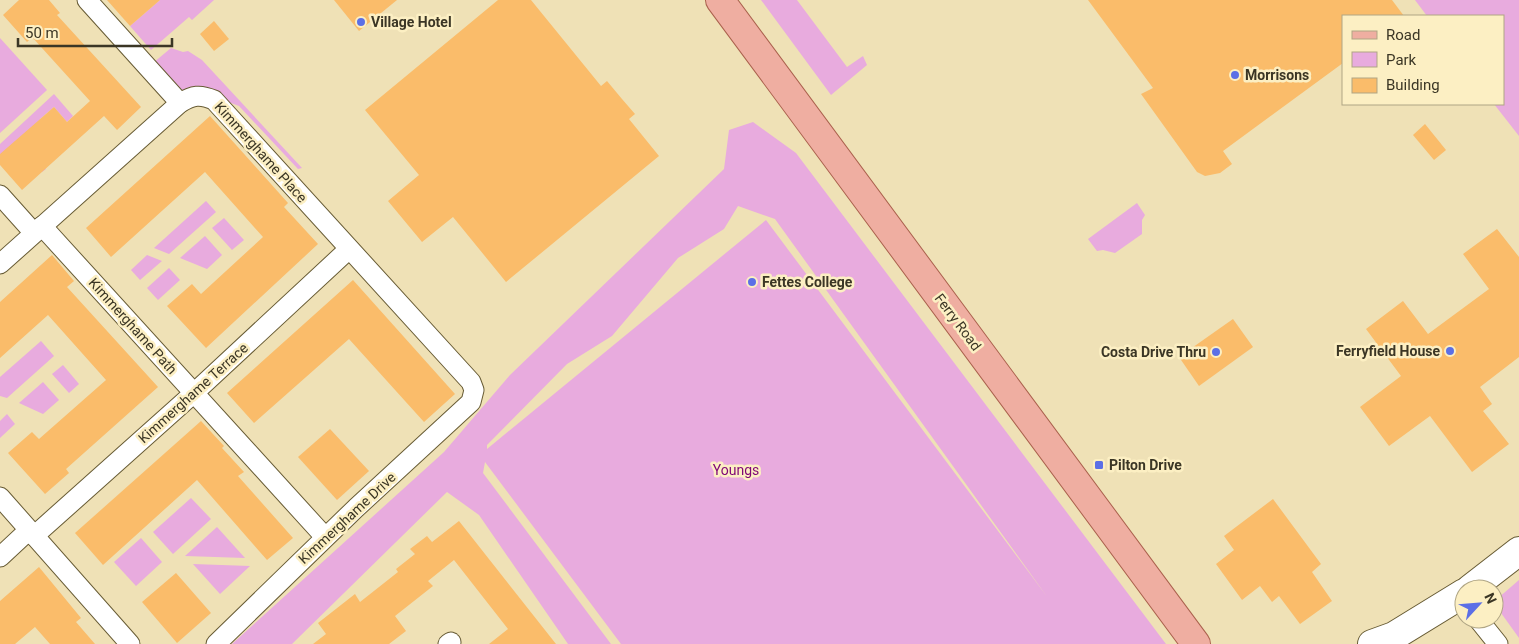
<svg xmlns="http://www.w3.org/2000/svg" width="1519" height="644" viewBox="0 0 1519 644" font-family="Roboto,sans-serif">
	<rect width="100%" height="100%" fill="#efe1b6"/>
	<g fill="#e8abde" fill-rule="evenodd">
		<polygon points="160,0 214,0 192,20 189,17 151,50 130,26"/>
		<polygon points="761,0 797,0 847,67 863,56 867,65 831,95"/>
		<polygon points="1415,0 1519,0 1519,136 1494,104 1503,104 1503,16 1427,16"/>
		<polygon points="0,38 47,90 0,133"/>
		<polygon points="171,48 183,52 188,51 202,60 302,168 298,169 239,106 191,88 180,91 153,63"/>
		<polygon points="54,94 73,116 67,122 54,107 40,119 67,149 18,139 46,169 42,172 28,157 0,154 0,144"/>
		<path d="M753,122L796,153L1166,644H621L485,462L483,473L611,644H568L479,515L447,492L292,644H232L444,452L510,375L724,169L729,130ZM738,206L775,219L1048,598L766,220L487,449V445L567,364L612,336L678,258L724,229Z"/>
		<polygon points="206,201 216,212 169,254 154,248"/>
		<polygon points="1137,203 1145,215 1142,220 1142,234 1115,253 1103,250 1097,251 1088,239"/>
		<polygon points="224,218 244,240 232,250 212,228"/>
		<polygon points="205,236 222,255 207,269 180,258"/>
		<polygon points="147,255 162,261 140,280 131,270"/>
		<polygon points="169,268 180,280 158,300 147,288"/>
		<polygon points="41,341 54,356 7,398 0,396 0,377"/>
		<polygon points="63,365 79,384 69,393 52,374"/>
		<polygon points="43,382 59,400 43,414 19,403"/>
		<polygon points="7,414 15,424 0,438 0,421"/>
		<polygon points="191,498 211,519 173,554 153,532"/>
		<polygon points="217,527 245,558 185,556"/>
		<polygon points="141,538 162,562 136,586 114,562"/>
		<polygon points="193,564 250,566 220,594"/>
		<polygon points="1519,580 1519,638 1496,606 1497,599"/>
	</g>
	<g fill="#fabc6a">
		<polygon points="19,0 49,0 60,13 57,15 141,107 117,130 104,116 22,190 0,165 0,154 54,107 67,122 90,101 32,37 27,42 3,15"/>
		<polygon points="107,0 160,0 130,26"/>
		<polygon points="334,0 397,0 359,31"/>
		<polygon points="498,0 531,0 601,86 607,81 622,99 635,114 629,119 659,156 506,282 453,217 422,242 388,201 419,175 365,110"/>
		<polygon points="1088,0 1392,0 1404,16 1343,16 1343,63 1223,151 1232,164 1220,173 1205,176 1197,172 1141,94 1153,88"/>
		<polygon points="214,21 229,39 214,51 200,34"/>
		<polygon points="210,116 288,203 284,207 318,244 206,348 167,306 192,284 201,294 263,237 205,172 111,257 86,228"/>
		<polygon points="1425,124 1446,150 1434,160 1413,135"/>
		<polygon points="1497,229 1519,257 1519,357 1480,387 1492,404 1483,411 1509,444 1472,472 1430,416 1389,446 1360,407 1401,376 1366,329 1403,301 1428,334 1489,289 1463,254"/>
		<polygon points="52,255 74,281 67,287 158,387 66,469 69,473 45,494 8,453 32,432 39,439 106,380 48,315 0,358 0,302"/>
		<polygon points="353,280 455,394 424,422 349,339 254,423 227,393"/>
		<polygon points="1233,319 1253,347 1199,386 1179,357"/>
		<polygon points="201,421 224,446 222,448 244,472 238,476 293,538 267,560 197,480 103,565 75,533"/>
		<polygon points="330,429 369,471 337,500 298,457"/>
		<polygon points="1273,499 1321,564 1312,572 1332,601 1300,624 1279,596 1272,602 1260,586 1242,600 1216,564 1234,550 1224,536"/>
		<polygon points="459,521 556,644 489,644 508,629 454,560 428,581 433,586 395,616 406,631 389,644 313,644 326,634 318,623 355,594 360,602 398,572 396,569 415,554 410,549 427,536 432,542"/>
		<polygon points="39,567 81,618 76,622 95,644 50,644 35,627 15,644 0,644 0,601"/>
		<polygon points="176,573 211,613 177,643 142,602"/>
	</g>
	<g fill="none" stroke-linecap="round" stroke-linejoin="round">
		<defs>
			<g id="street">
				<polyline points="87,0 180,103"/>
				<polyline points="0,195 34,233"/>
				<polyline points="42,226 325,537"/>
				<path d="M0,264L180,103C193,95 200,94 214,100L471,382L474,390L471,402L356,508L216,644"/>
				<polyline points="0,497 130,644"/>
				<polyline points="34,536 194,393 349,249"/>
				<polyline points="0,557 29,530"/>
				<polyline points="1478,619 1498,644"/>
				<polyline points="448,644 451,642"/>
			</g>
			<g id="secondary">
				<polyline points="1470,589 1519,551"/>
				<polyline points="1372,644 1394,636 1464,593"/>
			</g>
			<polyline id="primary" points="720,0 1196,644"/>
		</defs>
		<use href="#street" stroke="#675b34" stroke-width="21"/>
		<use href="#secondary" stroke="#675b34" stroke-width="30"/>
		<use href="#primary" stroke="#aa614d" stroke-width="30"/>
		<use href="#street" stroke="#fff" stroke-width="19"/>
		<use href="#secondary" stroke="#fff" stroke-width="28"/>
		<use href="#primary" stroke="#efaea1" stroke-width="28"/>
	</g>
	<g fill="#5c6fe6" stroke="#fcefc3" stroke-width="2">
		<circle cx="361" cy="22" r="5"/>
		<circle cx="1235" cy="75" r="5"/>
		<circle cx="752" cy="282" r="5"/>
		<circle cx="1450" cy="351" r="5"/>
		<circle cx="1216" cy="352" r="5"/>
		<rect x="1094" y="460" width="10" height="10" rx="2.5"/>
	</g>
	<g text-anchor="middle" stroke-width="5" stroke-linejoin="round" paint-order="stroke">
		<g font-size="14" font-weight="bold" fill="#3b3625" stroke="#fcefc3" text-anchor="start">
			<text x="371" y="27">Village Hotel</text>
			<text x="1245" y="80">Morrisons</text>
			<text x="762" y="287">Fettes College</text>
			<text x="1440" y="356" text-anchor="end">Ferryfield House</text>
			<text x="1206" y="357" text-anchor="end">Costa Drive Thru</text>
			<text x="1109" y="470">Pilton Drive</text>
		</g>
		<g font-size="14" fill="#3b3625" stroke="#fcefc3">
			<text transform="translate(261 152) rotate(48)" y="5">Kimmerghame Place</text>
			<text transform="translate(958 322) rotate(53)" y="5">Ferry Road</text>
			<text transform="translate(133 326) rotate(48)" y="5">Kimmerghame Path</text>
			<text transform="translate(193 393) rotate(-42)" y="5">Kimmerghame Terrace</text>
			<text transform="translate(347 518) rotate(-43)" y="5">Kimmerghame Drive</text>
		</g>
		<g font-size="14" fill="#7f0575" stroke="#fcefc3">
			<text x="736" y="475">Youngs</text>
		</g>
	</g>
	<rect x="1342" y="15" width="162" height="90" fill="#fcefc3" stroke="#afa584"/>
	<rect x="1352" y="31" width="25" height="8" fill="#efaea1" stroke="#afa584"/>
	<text x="1386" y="40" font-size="15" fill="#3b3625">Road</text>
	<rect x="1352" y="52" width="25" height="15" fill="#e8abde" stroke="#afa584"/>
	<text x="1386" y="65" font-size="15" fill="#3b3625">Park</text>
	<rect x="1352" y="78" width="25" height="15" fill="#fabc6a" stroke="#afa584"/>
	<text x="1386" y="90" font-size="15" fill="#3b3625">Building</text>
	<g transform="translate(1479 604) rotate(64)"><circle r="24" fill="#fcefc3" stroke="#afa584"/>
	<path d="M0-4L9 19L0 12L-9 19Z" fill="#5c6fe6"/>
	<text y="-8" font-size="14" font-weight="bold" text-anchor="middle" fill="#3b3625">N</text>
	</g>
	<path d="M18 38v8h154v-8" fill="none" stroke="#3b3625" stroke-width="2.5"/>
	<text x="25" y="38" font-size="15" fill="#3b3625" stroke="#fcefc3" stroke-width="4" paint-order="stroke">50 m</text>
</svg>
